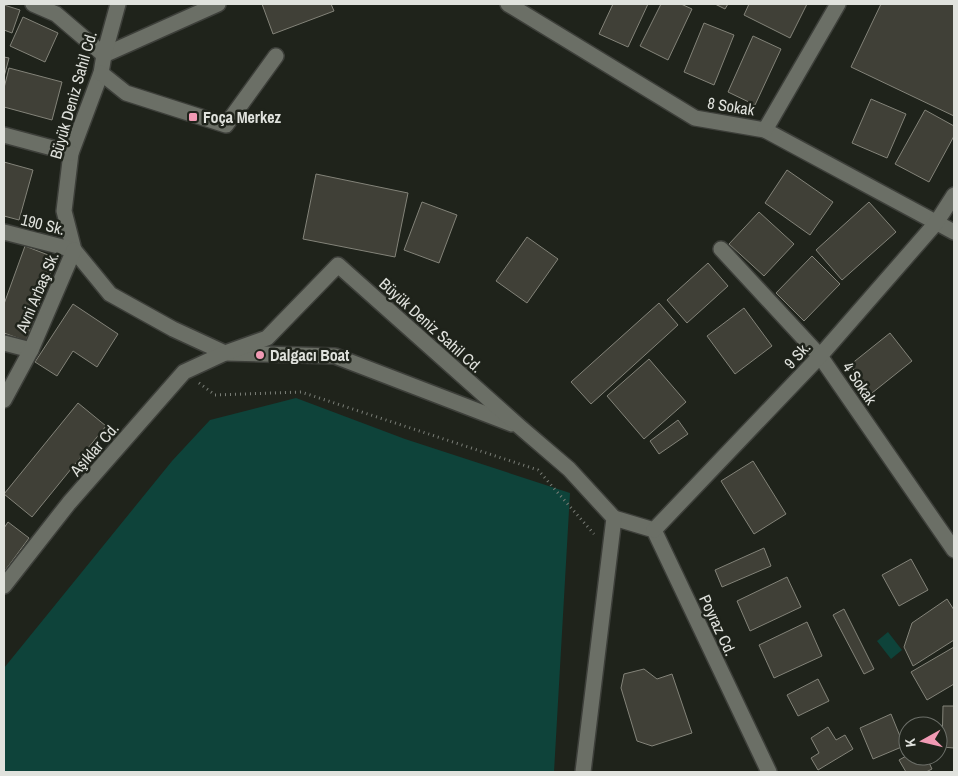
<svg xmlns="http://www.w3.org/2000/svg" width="958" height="776" viewBox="0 0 958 776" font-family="'Archivo Narrow',sans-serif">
	<rect width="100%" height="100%" fill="#1f231b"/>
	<g fill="#0e433a">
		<polygon points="296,398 405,439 570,493 554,772 4,772 4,668 172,461 210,420"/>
		<polygon points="888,632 902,650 891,659 877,641"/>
	</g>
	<g fill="#404037" stroke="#838379">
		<polygon points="262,4 331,4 334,11 273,34"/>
		<polygon points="613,4 648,4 628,47 599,34"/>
		<polygon points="661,4 681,4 692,9 668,60 640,46"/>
		<polygon points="715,4 728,4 725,9"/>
		<polygon points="749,4 807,4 790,38 744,15"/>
		<polygon points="881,4 954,4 954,116 851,67"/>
		<polygon points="4,5 20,10 12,33 4,30"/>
		<polygon points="23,17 58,33 45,62 10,46"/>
		<polygon points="704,23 734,35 714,85 684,72"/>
		<polygon points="753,36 781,49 755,105 728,92"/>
		<polygon points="4,57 9,58 4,77"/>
		<polygon points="9,68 62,82 52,120 4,107 4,88"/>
		<polygon points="871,99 906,114 887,158 852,143"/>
		<polygon points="925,110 954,126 954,136 929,182 895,164"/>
		<polygon points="4,162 33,170 19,220 4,216"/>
		<polygon points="787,170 833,202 810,235 765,203"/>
		<polygon points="316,174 408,193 395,257 303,239"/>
		<polygon points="422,202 457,215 439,263 404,250"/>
		<polygon points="869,202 896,232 842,280 816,250"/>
		<polygon points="759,212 794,244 764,276 729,244"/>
		<polygon points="527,237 558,259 527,303 496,281"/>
		<polygon points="25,246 56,258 26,341 4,333 4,304"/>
		<polygon points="812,256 840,284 804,321 776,293"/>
		<polygon points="708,263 728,286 687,323 667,300"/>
		<polygon points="659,303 678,325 591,404 571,382"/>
		<polygon points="73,304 118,334 97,367 73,351 57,376 35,362"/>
		<polygon points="744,308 772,346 735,374 707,336"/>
		<polygon points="890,333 912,361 872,393 850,365"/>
		<polygon points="649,359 686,402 644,439 607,396"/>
		<polygon points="78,403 106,426 32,517 4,494"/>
		<polygon points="678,420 688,434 659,454 650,441"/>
		<polygon points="753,461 786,514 754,534 721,481"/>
		<polygon points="8,522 29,538 4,572 4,528"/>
		<polygon points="764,548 771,566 722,587 715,570"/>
		<polygon points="911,559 928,590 899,606 882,575"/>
		<polygon points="787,577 801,607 750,631 737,601"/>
		<polygon points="947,599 954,610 954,640 913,666 904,647 912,623"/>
		<polygon points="844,609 874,669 864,674 833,615"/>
		<polygon points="807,622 822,656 774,678 759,645"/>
		<polygon points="954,647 954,684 927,700 911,672"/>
		<polygon points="644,669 657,679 672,674 692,733 652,746 637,741 621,688 624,674"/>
		<polygon points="818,679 829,701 798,716 787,695"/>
		<polygon points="943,706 954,706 954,748 942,747"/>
		<polygon points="891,714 904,746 873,759 860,728"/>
		<polygon points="828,727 836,740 845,735 853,749 818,770 811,758 819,753 811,738"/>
		<polygon points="908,755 926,756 932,769 926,772 906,772 899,760"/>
	</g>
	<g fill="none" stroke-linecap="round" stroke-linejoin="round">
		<defs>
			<g id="minor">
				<polyline points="33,4 56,14 104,55 218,4"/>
				<polyline points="118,4 104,55 101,73 71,153 64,211 74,250 110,294 173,329 225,353 335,356 512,424"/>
				<polyline points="508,4 695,118 765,130 954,232"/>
				<polyline points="101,73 126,93 226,125 276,56"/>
				<polyline points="765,130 838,4"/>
				<polyline points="4,135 71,153"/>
				<polyline points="4,232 74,250"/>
				<polyline points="721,249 820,356 954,550"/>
				<polyline points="4,343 31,350"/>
				<polyline points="4,400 31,350 74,250"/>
				<polyline points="614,518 654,530 769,772"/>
				<polyline points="654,530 820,356 936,223 954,195"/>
				<polyline points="4,586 69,503 184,372 225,353 267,338 338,265 520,427 569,469 614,518 583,772"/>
			</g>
		</defs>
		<use href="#minor" stroke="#3d3f3a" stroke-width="18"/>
		<polyline stroke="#7a7e77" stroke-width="3" stroke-dasharray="1 4" stroke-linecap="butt" points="199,383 215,395 301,392 538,470 594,534"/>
		<use href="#minor" stroke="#6b6f66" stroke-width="15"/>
	</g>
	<g fill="#f19ab4" stroke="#1f231b" stroke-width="2">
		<rect x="188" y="112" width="10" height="10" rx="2.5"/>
		<circle cx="260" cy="355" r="5"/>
	</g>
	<g text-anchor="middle" stroke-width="5" stroke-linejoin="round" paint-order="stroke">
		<g font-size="16" fill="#e0e2dd" stroke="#1f231b">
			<text transform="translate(73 95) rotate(-74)" y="6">Büyük Deniz Sahil Cd.</text>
			<text transform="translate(731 106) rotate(9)" y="6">8 Sokak</text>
			<text transform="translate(43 224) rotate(14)" y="6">190 Sk.</text>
			<text transform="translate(37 292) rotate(-67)" y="6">Avni Arbaş Sk.</text>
			<text transform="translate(431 325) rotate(42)" y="6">Büyük Deniz Sahil Cd.</text>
			<text transform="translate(797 355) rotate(-47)" y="6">9 Sk.</text>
			<text transform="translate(860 383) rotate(56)" y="6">4 Sokak</text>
			<text transform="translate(94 449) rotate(-49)" y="6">Aşıklar Cd.</text>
			<text transform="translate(718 625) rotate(65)" y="6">Poyraz Cd.</text>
		</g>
		<g font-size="16" font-weight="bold" fill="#e0e2dd" stroke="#1f231b" text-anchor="start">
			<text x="203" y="123">Foça Merkez</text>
			<text x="270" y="361">Dalgacı Boat</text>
		</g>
	</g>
	<rect width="958" height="776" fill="none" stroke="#e0e2dd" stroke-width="10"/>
	<g transform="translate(923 741) rotate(262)"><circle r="24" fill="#1f231b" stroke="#6c6f69"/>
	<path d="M0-4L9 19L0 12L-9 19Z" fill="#f19ab4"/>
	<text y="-8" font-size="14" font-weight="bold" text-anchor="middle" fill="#e0e2dd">K</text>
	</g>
</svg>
